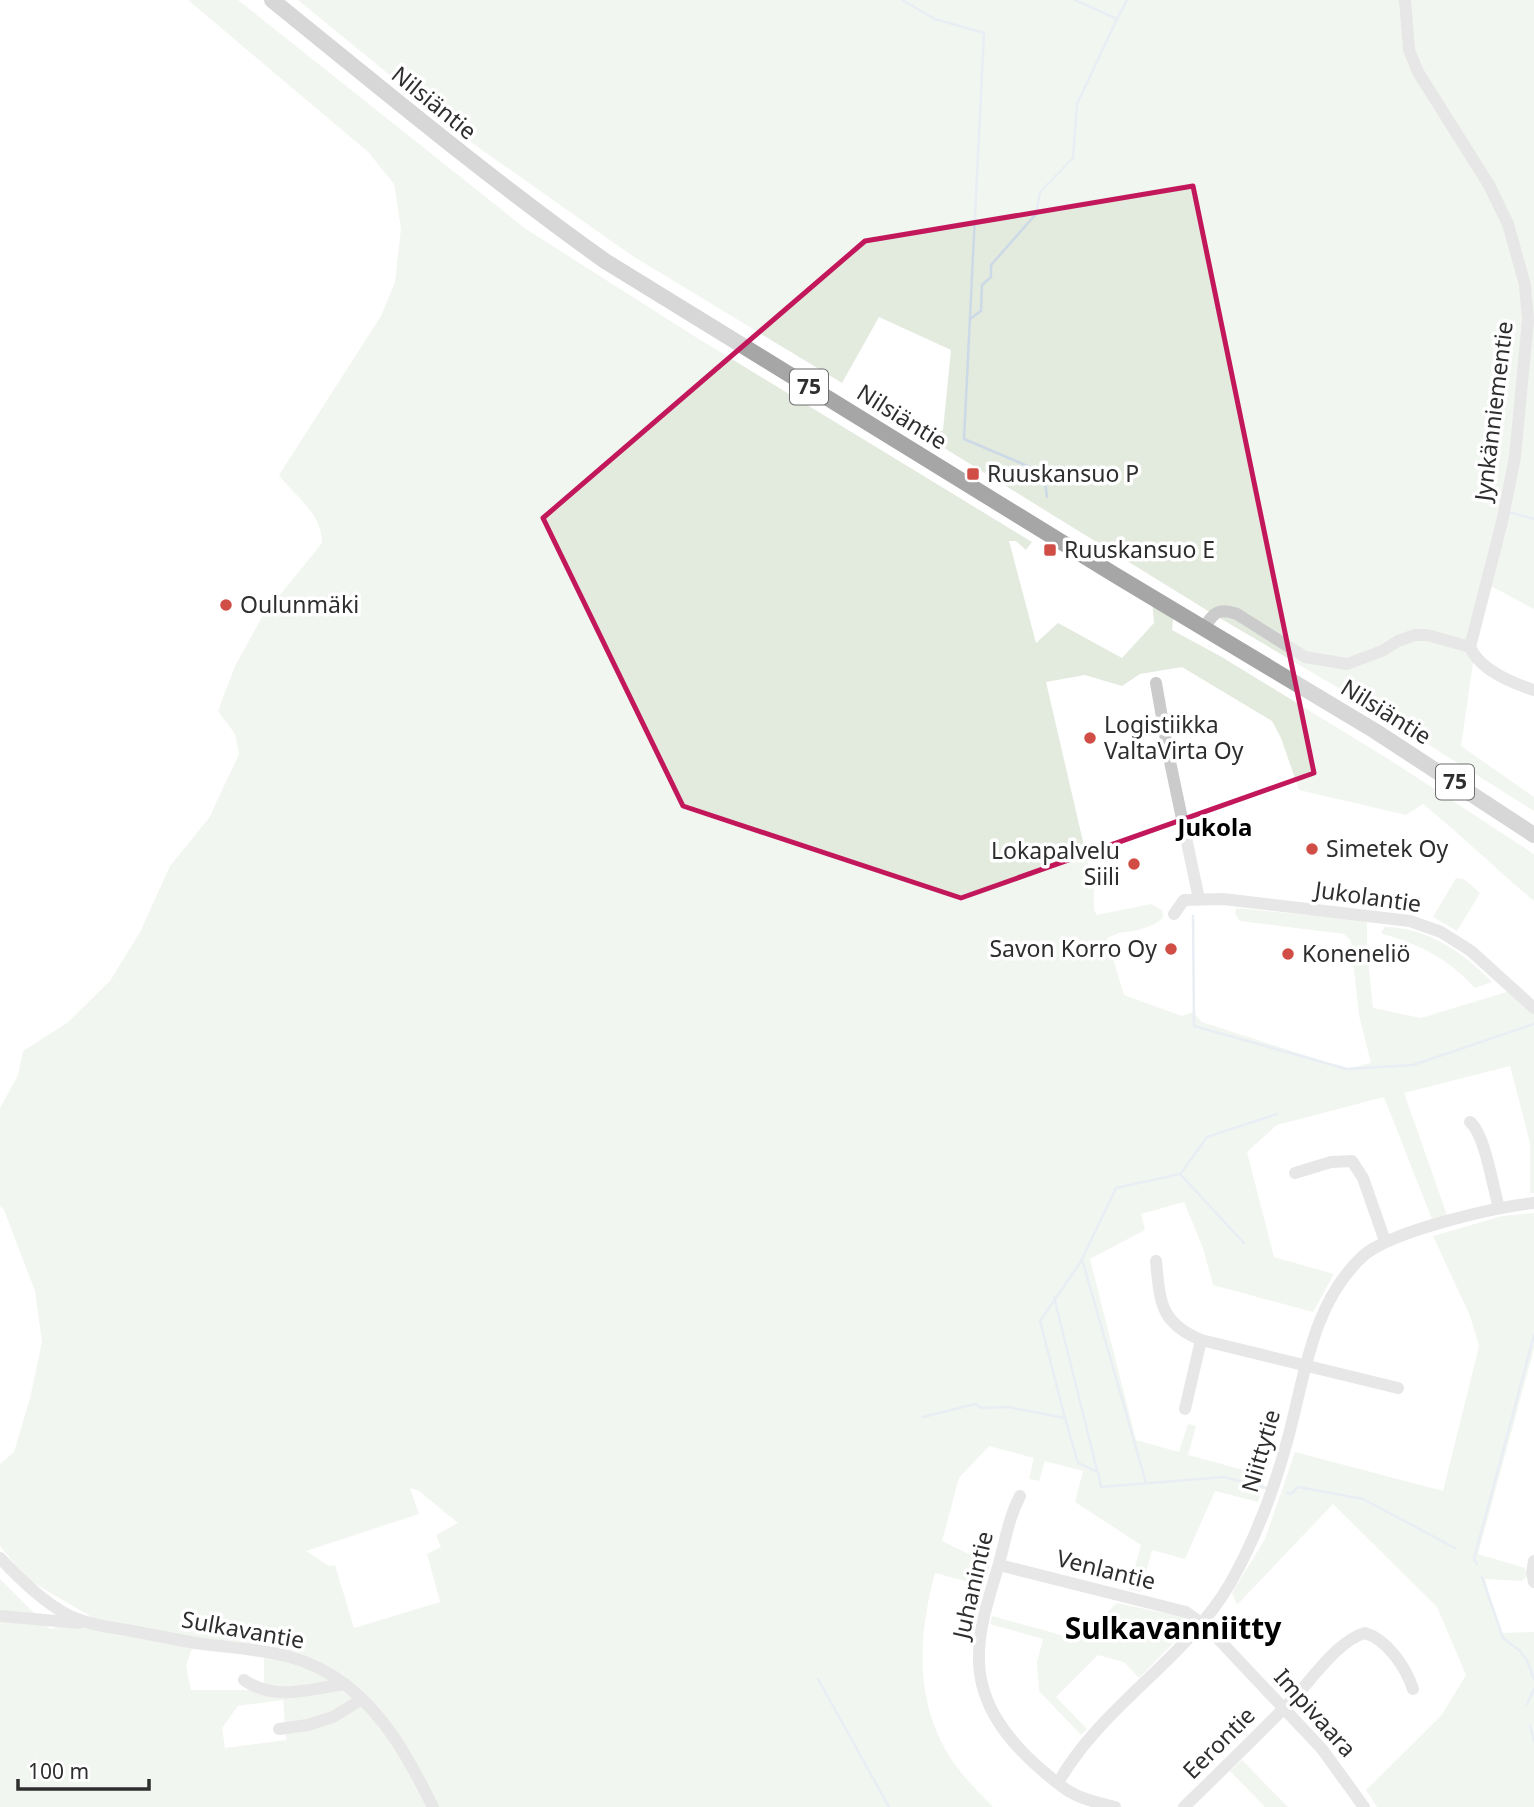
<svg xmlns="http://www.w3.org/2000/svg" width="1534" height="1807" viewBox="0 0 1534 1807" font-family="'Noto Sans',sans-serif">
	<rect width="100%" height="100%" fill="#fff"/>
	<g fill="#e3eade" fill-rule="evenodd">
		<path d="M188,0H238L526,229L694,336L1032,542L1026,550L1016,541H1009L1036,643L1058,623L1122,658L1154,623L1152,598L1174,611L1172,630L1220,656L1390,760L1534,854V901C1496,869 1461,835 1423,804L1406,815L1299,790L1281,738L1272,721L1182,667L1140,674L1122,686L1085,675L1046,682L1094,889V910L1097,915L1151,904L1162,910L1163,918L1155,924L1139,930L1119,933L1107,938L1124,995L1182,1016L1193,1012L1202,1022L1347,1069L1371,1063L1359,1015L1351,941L1344,934L1240,921L1235,914L1236,908L1367,921V950L1373,1008L1421,1018L1513,990L1534,1004V1193H1530V1143L1510,1066L1404,1093L1448,1218L1433,1222L1384,1097L1277,1125L1247,1152L1274,1257L1334,1274L1313,1312L1213,1285L1203,1248L1184,1202L1141,1214L1145,1230L1090,1259L1136,1440L1179,1452L1188,1424L1196,1426L1188,1455L1266,1476L1258,1502L1215,1491L1185,1559L1152,1550L1141,1592L1129,1589L1141,1545L1075,1502L1083,1471L1045,1461L1039,1481L1029,1479L1034,1458L989,1446L959,1478L942,1541L990,1564L984,1586L935,1573C916,1644 914,1715 963,1775C972,1786 983,1796 993,1807H0V1579L50,1629L95,1619L27,1579L0,1546V1464L14,1452L30,1398L42,1342L35,1291L4,1210L0,1206V1108L18,1075L23,1051L67,1023L110,981L140,932L170,866L209,818L239,754L235,734L218,711L235,666L262,617L322,543C322,513 296,498 279,475L381,316L395,282L401,229L394,184L368,152ZM410,1488L419,1491L458,1523L436,1535L441,1547L427,1554L440,1602L354,1628L335,1565L329,1566L306,1551L419,1514ZM194,1643L264,1652V1690H191L186,1666ZM283,1700L286,1740L225,1748L222,1728L238,1706Z"/>
		<polygon points="298,0 1534,0 1534,609 1489,585 1516,433 1474,656 1461,746 1534,797 1534,811 1335,686 1213,614 928,438 943,430 951,350 879,317 842,383 631,255 475,145"/>
		<polygon points="1456,878 1464,879 1480,893 1457,931 1433,917"/>
		<path d="M1385,927C1427,927 1464,953 1492,982L1475,988C1447,958 1423,946 1383,934L1381,932Z"/>
		<polygon points="1534,1213 1534,1349 1478,1554 1525,1568 1526,1577 1522,1581 1485,1579 1500,1633 1534,1632 1534,1807 1377,1807 1366,1790 1441,1716 1466,1675 1437,1607 1333,1504 1237,1605 1232,1593 1265,1539 1295,1452 1443,1491 1479,1346 1470,1316 1433,1236 1502,1216"/>
		<polygon points="1117,1603 1183,1617 1192,1624 1139,1678 1124,1662 1098,1655 1056,1697 1087,1729 1081,1735 1039,1691 1037,1662 1043,1639 990,1624 992,1616 1079,1640"/>
		<polygon points="1242,1760 1288,1807 1265,1807 1230,1771"/>
	</g>
	<g fill="none" stroke-linecap="round" stroke-linejoin="round">
		<g stroke="#ccd9e7" stroke-width="2.5">
			<polyline points="902,0 935,19 984,33 964,439 1044,473 1047,497"/>
			<polyline points="1117,19 1127,0"/>
			<polyline points="970,319 981,311 982,285 991,277 991,265 1036,214 1040,192 1073,158 1077,104 1117,19 1075,0"/>
			<polyline points="1509,512 1534,519"/>
			<polyline points="1193,916 1194,1026 1347,1069 1413,1065 1534,1024"/>
			<polyline points="1181,1173 1207,1137 1277,1114"/>
			<polyline points="1054,1297 1097,1470"/>
			<polyline points="923,1417 975,1404 982,1408 1008,1407 1065,1418 1078,1463 1098,1472 1101,1487 1224,1477 1266,1488"/>
			<polyline points="1065,1418 1040,1321 1082,1260"/>
			<polyline points="1146,1483 1082,1259 1116,1188 1180,1174 1244,1243"/>
			<polyline points="1287,1493 1291,1494 1298,1487 1363,1499 1455,1548"/>
			<polyline points="1477,1564 1474,1559 1534,1335"/>
			<polyline points="1482,1577 1503,1638 1520,1651 1527,1661 1534,1679"/>
			<polyline points="818,1679 889,1807"/>
			<polyline points="1527,1704 1534,1689"/>
			<polyline points="1530,1726 1534,1741"/>
		</g>
		<g stroke="#cbcbcb" stroke-width="12">
			<path d="M1405,0L1409,50L1418,72L1489,185L1508,224L1525,285L1528,320L1515,457L1502,522L1470,647C1479,669 1512,683 1534,690"/>
			<path d="M1203,629C1214,613 1217,607 1237,614L1305,657L1347,664L1382,651L1398,641L1415,635H1427L1470,647"/>
			<polyline points="1156,683 1169,757 1199,899"/>
			<polyline points="1174,914 1184,900 1223,899 1410,921 1441,932 1471,951 1534,1008"/>
			<path d="M1470,1122C1485,1134 1493,1188 1499,1208"/>
			<polyline points="1295,1173 1331,1162 1352,1161 1363,1178 1385,1241"/>
			<path d="M1156,1261C1160,1302 1160,1323 1201,1340L1398,1388"/>
			<polyline points="1185,1409 1201,1340"/>
			<path d="M1020,1496C1008,1519 1005,1543 998,1567C989,1598 978,1628 979,1661C980,1707 1010,1743 1044,1772C1054,1780 1063,1789 1074,1794C1087,1801 1101,1803 1115,1807"/>
			<path d="M0,1558C20,1579 44,1603 70,1616C88,1624 107,1627 127,1630C150,1634 172,1639 195,1643C251,1651 300,1648 347,1686C387,1717 411,1763 433,1807"/>
			<polyline points="1534,1561 1532,1573 1534,1582"/>
			<polyline points="999,1565 1186,1612 1208,1628 1322,1749 1364,1807"/>
			<polyline points="0,1616 79,1623"/>
			<path d="M244,1680C276,1702 310,1689 345,1684"/>
			<polyline points="279,1729 308,1725 333,1717 362,1699"/>
			<path d="M1058,1783C1101,1706 1186,1660 1231,1582C1255,1539 1273,1493 1286,1445C1305,1379 1310,1305 1363,1256C1391,1231 1495,1207 1534,1203"/>
			<path d="M1184,1807C1220,1772 1256,1737 1291,1701C1311,1681 1338,1640 1365,1633C1388,1640 1406,1668 1413,1689"/>
		</g>
		<path stroke="#a6a6a6" stroke-width="16" d="M272,0C382,89 490,179 605,261L1115,575L1375,731L1534,835"/>
	</g>
	<path d="M0 0H1534V1807H0ZM1193,186L1314,773L961,898L683,806L543,518L865,241Z" fill="#fff" fill-opacity=".55" fill-rule="evenodd"/>
	<path fill="none" stroke="#c2185b" stroke-width="5" stroke-linejoin="round" d="M1193,186L1314,773L961,898L683,806L543,518L865,241Z"/>
	<g fill="#d04e46" stroke="#fff" stroke-width="2.5">
		<rect x="966" y="467" width="14" height="14" rx="3.5"/>
		<rect x="1043" y="543" width="14" height="14" rx="3.5"/>
		<circle cx="226" cy="605" r="7"/>
		<circle cx="1090" cy="738" r="7"/>
		<circle cx="1312" cy="849" r="7"/>
		<circle cx="1134" cy="864" r="7"/>
		<circle cx="1171" cy="949" r="7"/>
		<circle cx="1288" cy="954" r="7"/>
	</g>
	<g text-anchor="middle" stroke-width="7" stroke-linejoin="round" paint-order="stroke">
		<g fill="#fff" stroke="#6d6d6d" stroke-width="2">
			<rect x="790" y="369.5" width="38" height="35" rx="5"/>
			<rect x="1436" y="764.5" width="38" height="35" rx="5"/>
		</g>
		<g font-size="21" font-weight="bold" fill="#2e2e2e">
			<text x="809" y="394">75</text>
			<text x="1455" y="789">75</text>
		</g>
		<g font-size="23" fill="#2e2e2e" stroke="#fff">
			<text transform="translate(434 103) rotate(39)" y="8">Nilsiäntie</text>
			<text transform="translate(1494 411) rotate(-83)" y="8">Jynkänniementie</text>
			<text transform="translate(902 417) rotate(32)" y="8">Nilsiäntie</text>
			<text transform="translate(1386 712) rotate(32)" y="8">Nilsiäntie</text>
			<text transform="translate(1368 897) rotate(8)" y="8">Jukolantie</text>
			<text transform="translate(1261 1451) rotate(-74)" y="8">Niittytie</text>
			<text transform="translate(1106 1570) rotate(14)" y="8">Venlantie</text>
			<text transform="translate(973 1585) rotate(-77)" y="8">Juhanintie</text>
			<text transform="translate(243 1630) rotate(10)" y="8">Sulkavantie</text>
			<text transform="translate(1315 1713) rotate(48)" y="8">Impivaara</text>
			<text transform="translate(1219 1743) rotate(-45)" y="8">Eerontie</text>
		</g>
		<g font-size="23" fill="#2e2e2e" stroke="#fff" text-anchor="start">
			<text x="987" y="482">Ruuskansuo P</text>
			<text x="1064" y="558">Ruuskansuo E</text>
			<text x="240" y="613">Oulunmäki</text>
			<text x="1104" y="733">Logistiikka<tspan x="1104" dy="26">ValtaVirta Oy</tspan></text>
			<text x="1326" y="857">Simetek Oy</text>
			<text x="1120" y="859" text-anchor="end">Lokapalvelu<tspan x="1120" dy="26">Siili</tspan></text>
			<text x="1157" y="957" text-anchor="end">Savon Korro Oy</text>
			<text x="1302" y="962">Koneneliö</text>
		</g>
		<g font-size="24" font-weight="bold" fill="#000" stroke="#fff">
			<text x="1215" y="836">Jukola</text>
		</g>
		<g font-size="30" font-weight="bold" fill="#000" stroke="#fff">
			<text x="1173" y="1639">Sulkavanniitty</text>
		</g>
	</g>
	<path d="M18 1779v10h131v-10" fill="none" stroke="#2e2e2e" stroke-width="3.5"/>
	<text x="28" y="1779" font-size="21" fill="#2e2e2e" stroke="#ffffff" stroke-width="5" paint-order="stroke">100 m</text>
</svg>
